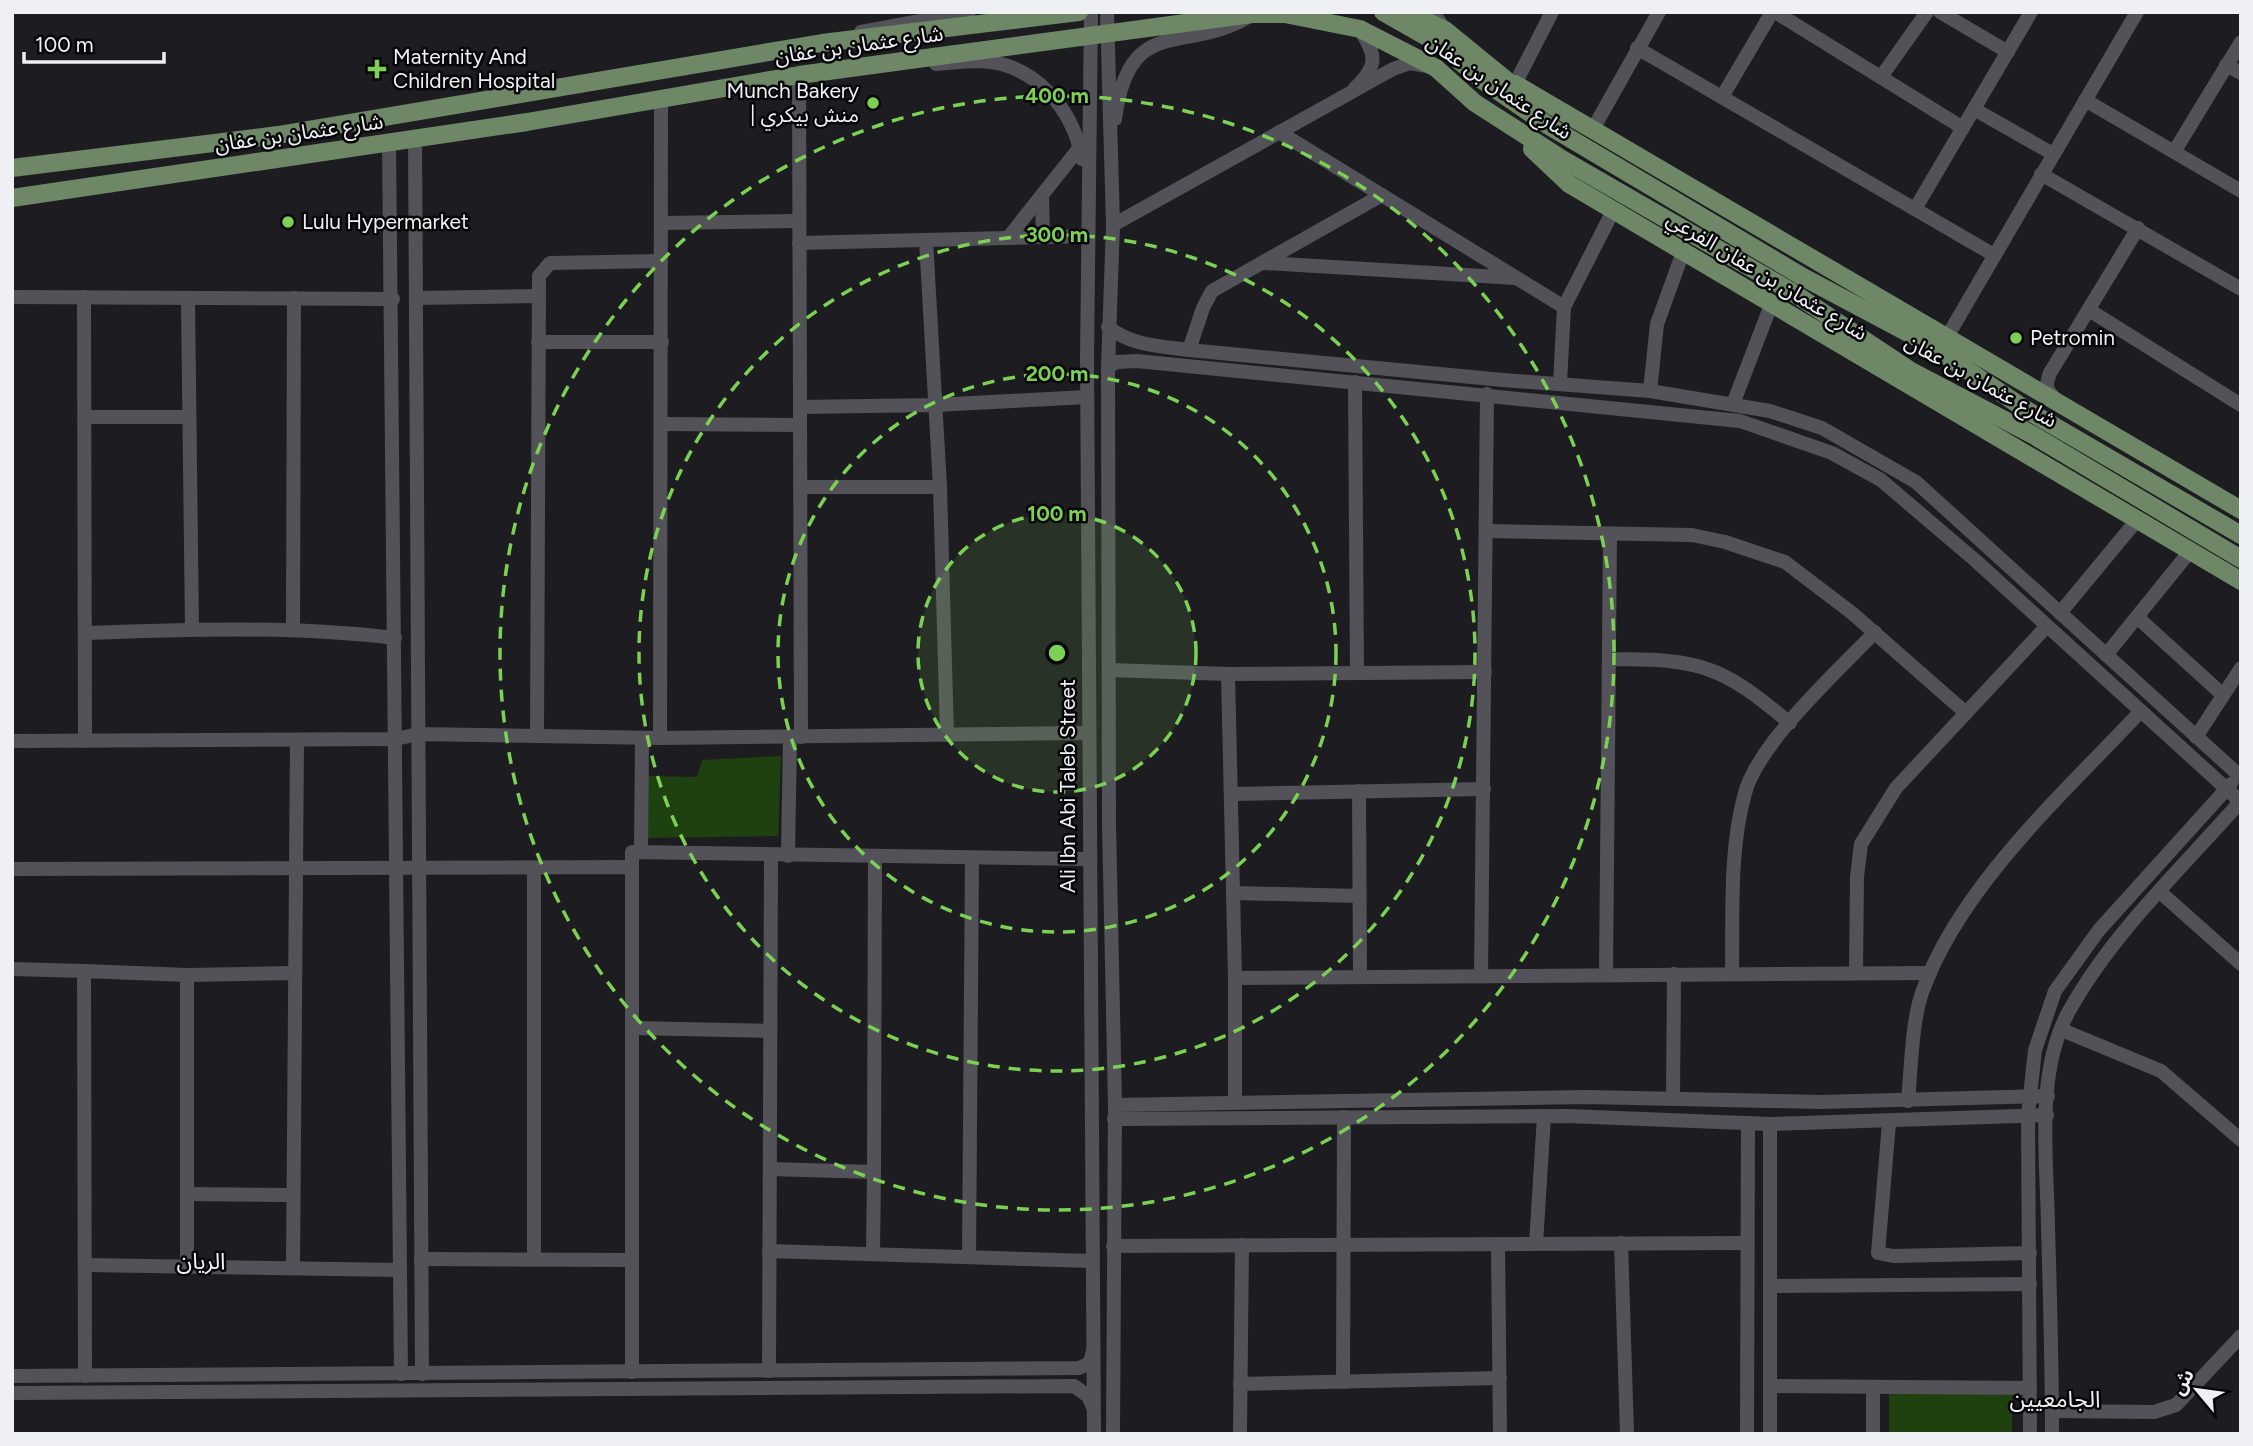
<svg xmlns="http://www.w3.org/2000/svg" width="2253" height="1446" viewBox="0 0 2253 1446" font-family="Figtree,'Noto Sans Arabic',sans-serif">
	<rect width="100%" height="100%" fill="#1d1d21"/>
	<g fill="#1f400f">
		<polygon points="781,756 778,836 647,838 647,776 697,777 702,760"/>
		<polygon points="2012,1392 2012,1434 1889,1434 1889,1393"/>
	</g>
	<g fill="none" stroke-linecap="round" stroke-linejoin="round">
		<g stroke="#525258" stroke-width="14">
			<polyline points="1091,12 1087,360 1094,1434"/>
			<polyline points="1107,12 1113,225 1108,367 1109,824 1115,1105 1113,1434"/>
			<polyline points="1433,12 1445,30"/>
			<polyline points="1775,12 1963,128"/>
			<polyline points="1940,12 2008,52"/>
			<polyline points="861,32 969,12"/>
			<polyline points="1637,48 1994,255"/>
			<path d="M936,64C950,63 965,61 980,61C1034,63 1073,108 1082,159"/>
			<polyline points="2226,65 2241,73"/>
			<polyline points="1881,77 1927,12"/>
			<polyline points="1515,84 1552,12"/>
			<path d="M1355,88C1379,65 1376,55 1360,29"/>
			<polyline points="1722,97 1772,12"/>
			<polyline points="2085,100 2241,191"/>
			<polyline points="1974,109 2053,154"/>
			<path d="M1115,119C1129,11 1187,56 1251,15"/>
			<polyline points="1593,129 1659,12"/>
			<polyline points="1279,132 1564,307"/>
			<polyline points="415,139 422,1374"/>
			<polyline points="389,143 401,1374"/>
			<polyline points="2174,152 2241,42"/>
			<polyline points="2041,174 2241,289"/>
			<polyline points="1042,195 1043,237"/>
			<polyline points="1915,209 2031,12"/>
			<polyline points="662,223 799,221"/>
			<polyline points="1113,225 1393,69 1410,63 1427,66"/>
			<polyline points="1008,238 1080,147"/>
			<polyline points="926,240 940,487 947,735"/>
			<polyline points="799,243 1086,236"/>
			<polyline points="1264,263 1516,278"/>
			<polyline points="12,297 393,299"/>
			<polyline points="84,297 85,741"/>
			<polyline points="416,298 538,296"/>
			<polyline points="188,300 192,629"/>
			<polyline points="2089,310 2241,405"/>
			<path d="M1108,327C1132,346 1160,346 1189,350L1503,380L1650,391L1770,411L1822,428L1916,482L2241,777"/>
			<polyline points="1947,337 2137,12"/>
			<polyline points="538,342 662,342"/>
			<polyline points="1189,350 1203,308 1212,291 1382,195"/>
			<polyline points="1108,367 1117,362 1137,361 1740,421 1832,453 1881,480 1976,561 2241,802"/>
			<polyline points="1355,382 1357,673"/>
			<polyline points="1560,384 1564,307 1613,211"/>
			<polyline points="1650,391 1657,324 1683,252"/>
			<path d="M2057,400C2046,391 2045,386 2050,373L2138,228"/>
			<polyline points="1733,404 1771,305"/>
			<polyline points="800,407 935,405 1087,397"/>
			<polyline points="86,417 188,417"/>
			<polyline points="663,424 800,425"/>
			<polyline points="800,487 940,487"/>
			<polyline points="1487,531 1692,535 1725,542 1785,562 1852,613 1966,713"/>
			<polyline points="2060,613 2137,520"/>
			<polyline points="2137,617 2223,695"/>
			<polyline points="293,630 294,298"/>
			<path d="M87,633C190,629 293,626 395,638"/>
			<polyline points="2106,655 2191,550"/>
			<path d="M1609,659C1641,660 1676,658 1707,669C1738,679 1765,703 1790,723"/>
			<polyline points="1109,670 1228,674 1485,672"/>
			<polyline points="1228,674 1235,978 1235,1102"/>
			<polyline points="537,736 539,276 550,263 661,261"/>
			<polyline points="801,737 799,75 808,74"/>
			<polyline points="2196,737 2241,668"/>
			<polyline points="660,738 661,100"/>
			<polyline points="12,741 396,739 418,734 660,738 1088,733"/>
			<polyline points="1359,791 1360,977"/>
			<polyline points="1231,794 1484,789"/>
			<polyline points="641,852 642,738"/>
			<polyline points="788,856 790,737"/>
			<polyline points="632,867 632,852 1089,859"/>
			<polyline points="534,868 534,1259"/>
			<polyline points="12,869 632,867 632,1372"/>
			<polyline points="2160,892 2241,964"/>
			<polyline points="1234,893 1359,896"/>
			<polyline points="12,969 84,971"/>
			<polyline points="1856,972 1857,877 1861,844 1896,788 2047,626"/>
			<path d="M1732,973C1733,915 1729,850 1745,793C1759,742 1837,672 1875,632"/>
			<polyline points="1606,974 1610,534"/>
			<polyline points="187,975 187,1266"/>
			<polyline points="1481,976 1487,394"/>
			<polyline points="1235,978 1930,973"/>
			<polyline points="632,1028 770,1031"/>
			<polyline points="2062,1030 2161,1071 2241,1140"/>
			<polyline points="1673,1099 1674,974"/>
			<path d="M1908,1101C1911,1070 1912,1018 1923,990C1961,885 2065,792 2141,711"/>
			<polyline points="1115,1105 1587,1097 1821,1102 2048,1096"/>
			<polyline points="1114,1119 1567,1116 1770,1124 2047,1115"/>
			<polyline points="1889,1123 1878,1253 1893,1256 2030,1253"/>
			<polyline points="770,1169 874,1172 875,856"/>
			<polyline points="187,1194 293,1195"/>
			<polyline points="1621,1243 1627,1434"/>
			<polyline points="1498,1244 1500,1434"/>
			<polyline points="1536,1244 1544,1116"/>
			<polyline points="1113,1246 1747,1243"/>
			<polyline points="769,1251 1092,1261"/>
			<polyline points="873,1254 874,1172"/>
			<polyline points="969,1257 972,858"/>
			<polyline points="421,1259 632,1260"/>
			<polyline points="85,1265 400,1270"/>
			<polyline points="293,1268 297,740"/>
			<polyline points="1770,1286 2030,1284"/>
			<polyline points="769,1371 771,855"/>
			<polyline points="12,1376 1079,1368 1090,1363 1093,1351"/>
			<polyline points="85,1376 84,971 187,975 294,973"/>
			<polyline points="1343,1382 1344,1117"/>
			<polyline points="1240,1384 1500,1378"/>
			<polyline points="1770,1386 2030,1388"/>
			<polyline points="1873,1387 1873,1434"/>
			<polyline points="12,1393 1074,1386 1088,1396 1093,1407"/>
			<polyline points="2052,1411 2154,1412 2176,1405 2241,1336"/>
			<polyline points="1240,1434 1242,1245"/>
			<polyline points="1747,1434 1748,1123"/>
			<polyline points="1770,1434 1770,1124"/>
			<polyline points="2030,1434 2028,1115 2035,1050 2055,991 2099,930 2231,784"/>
			<path d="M2052,1434C2052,1365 2050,1295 2048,1226C2047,1158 2035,1073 2069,1011C2113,932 2182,868 2241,801"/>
		</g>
		<g stroke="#6e8767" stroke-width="18">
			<polyline points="1383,12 1439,44 1482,80 1549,126 1803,277 1927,343 2025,409 2241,535"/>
			<polyline points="1406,12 1445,30 1521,92"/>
			<polyline points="1515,84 2241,510"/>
			<polyline points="1532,149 1569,184 2241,581"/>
			<polyline points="12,168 278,135 822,43 1079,12"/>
			<polyline points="12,198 527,122 799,75 1252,14 1285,14 1360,29 1436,68 1475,103 1562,159 1789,290 1911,371 2033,435 2241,559"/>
		</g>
	</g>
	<circle cx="1057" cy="653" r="139" fill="#7cd154" fill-opacity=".12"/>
	<g fill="none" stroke="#7cd154" stroke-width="3.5" stroke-dasharray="12 9">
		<circle cx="1057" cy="653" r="139"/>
		<circle cx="1057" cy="653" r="279"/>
		<circle cx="1057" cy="653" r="418"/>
		<circle cx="1057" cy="653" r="557"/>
	</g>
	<g fill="#7cd154" stroke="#070709" stroke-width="2.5">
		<path d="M373.5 58.5h7v7h7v7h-7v7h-7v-7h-7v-7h7z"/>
		<circle cx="873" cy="103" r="7"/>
		<circle cx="288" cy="222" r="7"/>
		<circle cx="2016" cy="338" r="7"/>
	</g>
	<g text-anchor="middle" stroke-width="5" stroke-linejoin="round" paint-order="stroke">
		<g font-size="21" fill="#eff0f3" stroke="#070709">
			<text transform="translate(859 45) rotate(-8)" y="7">شارع عثمان بن عفان</text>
			<text transform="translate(1499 87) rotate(34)" y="7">شارع عثمان بن عفان</text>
			<text transform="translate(299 133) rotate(-8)" y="7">شارع عثمان بن عفان</text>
			<text transform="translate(1767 276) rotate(31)" y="7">شارع عثمان بن عفان الفرعي</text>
			<text transform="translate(1981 381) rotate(29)" y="7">شارع عثمان بن عفان</text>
			<text transform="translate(1068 786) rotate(-90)" y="7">Ali Ibn Abi Taleb Street</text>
		</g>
		<g font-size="21" fill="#eff0f3" stroke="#070709" text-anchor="start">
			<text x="393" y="64">Maternity And<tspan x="393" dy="24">Children Hospital</tspan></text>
			<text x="859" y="98" text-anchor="end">Munch Bakery<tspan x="859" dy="24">| منش بيكري</tspan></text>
			<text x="302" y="229">Lulu Hypermarket</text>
			<text x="2030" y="345">Petromin</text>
		</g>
		<g font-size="23" fill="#eff0f3" stroke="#070709">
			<text x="201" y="1269">الريان</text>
			<text x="2055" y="1407">الجامعيين</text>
		</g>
	</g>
	<circle cx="1057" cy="653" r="10" fill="#7cd154" stroke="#070709" stroke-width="3.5"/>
	<g font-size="21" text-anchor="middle" font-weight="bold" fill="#7cd154" stroke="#070709" stroke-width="5" stroke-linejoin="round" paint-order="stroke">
		<text x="1057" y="103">400 m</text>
		<text x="1057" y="242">300 m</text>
		<text x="1057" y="381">200 m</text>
		<text x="1057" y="521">100 m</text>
	</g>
	<rect width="2253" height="1446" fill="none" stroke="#eff0f3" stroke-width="28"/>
	<g transform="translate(2197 1390) rotate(299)" stroke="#070709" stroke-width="5" paint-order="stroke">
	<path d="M0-5L12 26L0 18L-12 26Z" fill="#eff0f3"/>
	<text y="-10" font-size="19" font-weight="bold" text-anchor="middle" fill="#eff0f3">ش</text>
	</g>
	<path d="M24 52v10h140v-10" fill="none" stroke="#eff0f3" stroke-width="3.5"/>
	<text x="35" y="52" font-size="21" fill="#eff0f3" stroke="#070709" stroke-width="5" paint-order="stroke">100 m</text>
</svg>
